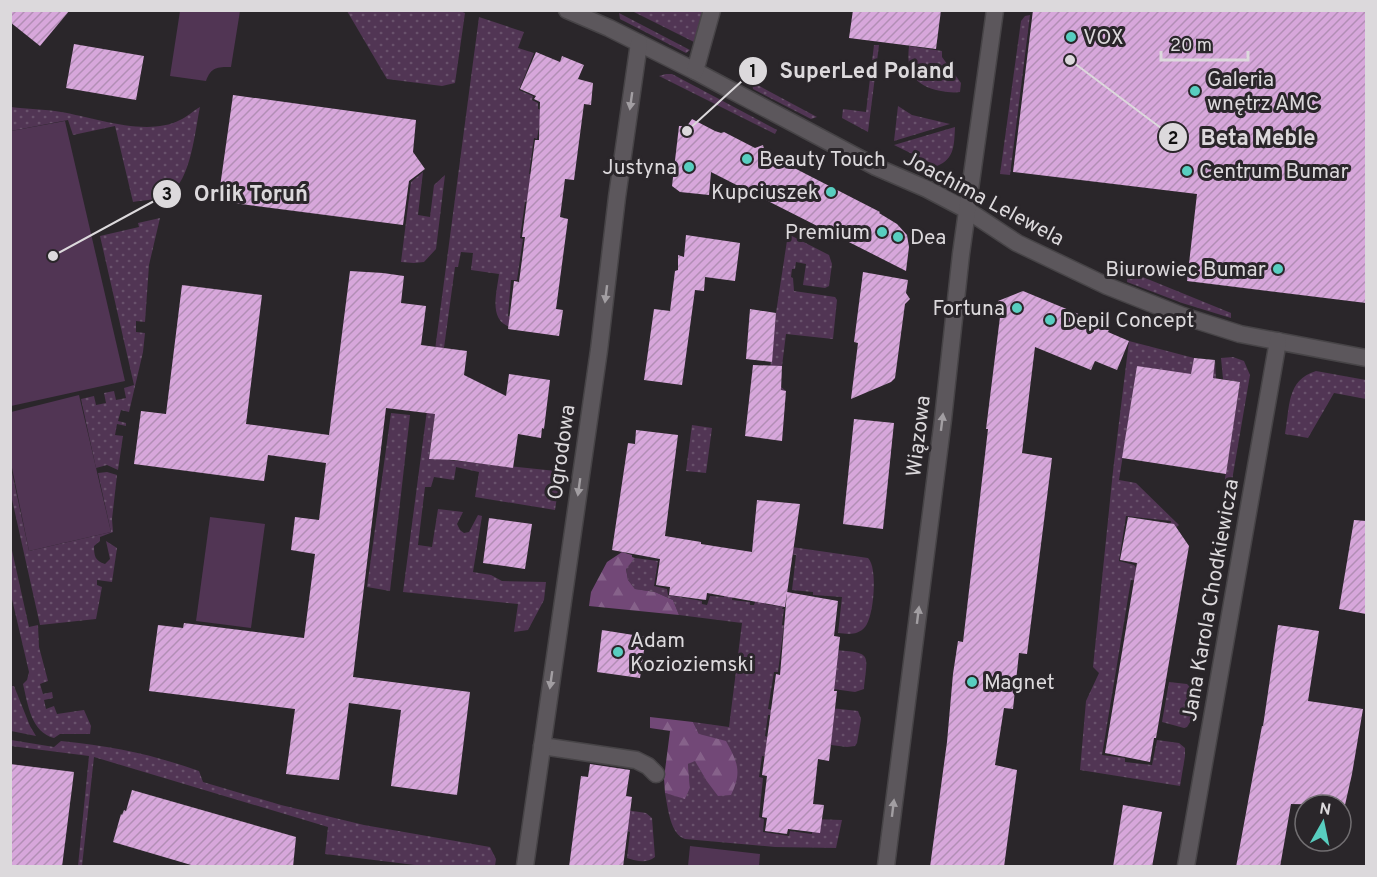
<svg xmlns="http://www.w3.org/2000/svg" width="1377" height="877" viewBox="0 0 1377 877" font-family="Overpass,sans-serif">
	<defs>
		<pattern id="grass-dots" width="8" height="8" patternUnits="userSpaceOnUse" patternTransform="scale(1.5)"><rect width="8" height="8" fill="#513554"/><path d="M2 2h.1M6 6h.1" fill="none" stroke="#69526c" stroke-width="1.8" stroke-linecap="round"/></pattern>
		<pattern id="forest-firs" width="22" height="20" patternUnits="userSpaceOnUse" patternTransform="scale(1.5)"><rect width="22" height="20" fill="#724877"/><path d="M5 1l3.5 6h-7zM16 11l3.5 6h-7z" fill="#86628a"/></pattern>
		<pattern id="building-hatch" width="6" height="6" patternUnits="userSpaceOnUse" patternTransform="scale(1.5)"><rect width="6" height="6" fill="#d7a7db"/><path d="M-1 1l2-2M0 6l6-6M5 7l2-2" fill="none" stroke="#b28eb5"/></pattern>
	</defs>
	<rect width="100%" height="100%" fill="#2a262a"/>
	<g fill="url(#grass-dots)">
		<polygon points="458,10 465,13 455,83 442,86 387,79 347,11"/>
		<polygon points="632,11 705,11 696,43"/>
		<polygon points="619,13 690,50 686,53 620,19"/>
		<polygon points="1030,15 1010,175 1000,174 1021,21 1025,16"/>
		<path d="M479,17L524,32L518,48L534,53L519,90L533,96L532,100L538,103V109L542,110L537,139L534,138L529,174L533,175L529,201L525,202L520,238L523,239L517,280H511L508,316L511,317L510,327C488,320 497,292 499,274L471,270L473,253L461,252L458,267H455L429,458L556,471L560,477L555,510L475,497L479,472L456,467L454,480L434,477L431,487H425L418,545L432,547L438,509L463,512L457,524L460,530L464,533L469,532L478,515L482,516L473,572L491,575L502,581L546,582L544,600L528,630L514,632L518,604L403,592Z"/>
		<polygon points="874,45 879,45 868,132 842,118 843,109 866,112"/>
		<path d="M909,46L942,51V57L961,83L960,92C953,93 947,92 941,91C914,86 906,72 909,46Z"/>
		<polygon points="666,74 672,74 777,130 775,134 659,76"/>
		<polygon points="752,82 817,117 811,119 753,89"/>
		<polygon points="898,106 912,115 950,124 894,141"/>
		<path d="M11,107C27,109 45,109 61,112C96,118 147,137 180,120C187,117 193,111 200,107C195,130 191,181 169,194C159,200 144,200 133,202L115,126L73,135L68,120L11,131Z"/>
		<path d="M955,127C954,144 955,159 937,166L894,145Z"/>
		<polygon points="423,172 418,215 430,217 434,185 445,175 436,249 424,262 414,263 401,262 411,182"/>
		<polygon points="160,218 149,265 145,322 136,321 136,332 145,333 143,352 129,412 121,410 118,421 126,423 126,426 117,424 115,435 123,436 118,470 107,465 96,468 81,399 94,396 96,405 106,403 104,393 114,391 116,400 126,398 124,388 134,385 100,236 139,227 138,223"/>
		<polygon points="788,234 829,255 832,264 829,286 825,288 803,285 806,264 796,262 795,269 792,269 791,277 793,278 794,291 835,297 837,300 833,339 786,334 782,366 772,366 772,386 781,387 786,391 768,389 776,313"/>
		<polygon points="1128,271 1231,313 1231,318 1182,303 1127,282"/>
		<polygon points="1129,341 1194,358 1192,372 1213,375 1215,360 1216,379 1137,366 1119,480 1136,483 1179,525 1172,531 1170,530 1171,521 1126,516 1119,561 1134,565 1139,572 1137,581 1131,580 1102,755 1125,758 1125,762 1152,765 1157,740 1179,743 1185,748 1185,756 1180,786 1080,770 1086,701 1099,673 1093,667 1113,471"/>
		<polygon points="1233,357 1244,361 1250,375 1230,492 1224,485 1240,382 1223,379 1221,358"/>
		<path d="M1316,371L1366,380V399L1334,393L1308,438L1285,434C1290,408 1286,380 1316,371Z"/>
		<polygon points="391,413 410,415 390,591 367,587"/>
		<polygon points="692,425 712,428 706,473 686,471"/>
		<path d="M10,463L29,551L111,532L98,473L107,472L117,475L112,519L113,532L100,537V541L94,546C94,556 95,561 105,564L110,559L106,541L117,548L112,582L97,580V585L102,587L96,619L40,625L11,495Z"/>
		<path d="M771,544L868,558C878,567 874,617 865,627C857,636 848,634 838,633L842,597L813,595V592L792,590L796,555L771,552Z"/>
		<path d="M11,546L29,627L38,625L39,647L48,681L40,684L43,694L52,692L53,698L44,700L46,709L54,706L57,714L84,710L91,726L90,734H60L54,738C31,732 28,705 23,684L27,680L29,672L11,595Z"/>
		<path d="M635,558L658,561L654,586L667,589L668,595L702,601V604L707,605L710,596L724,597L725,592L733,593L732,600L750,602V605H754L757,596L766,597L765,604L783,607L782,609H784L782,625H784L778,672H774L768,709L773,710L772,715H768L765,736L770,738L768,757L762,756L759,777L763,778L759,817L764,819L763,832L789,836L790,831L812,834L813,819L842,820L836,848L775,847L685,839C670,834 668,808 665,793L685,798L690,788L688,764L695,760L706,780L699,734L693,722L729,727L742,623L679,615L673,600L655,592L635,589L628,580L626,568Z"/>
		<path d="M834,650C872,653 868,652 864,689L855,692L826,688Z"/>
		<path d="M1169,682L1187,684C1199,695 1195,715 1187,727L1184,728L1162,722Z"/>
		<polygon points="11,686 14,686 30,726 36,736 11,731"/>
		<polygon points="822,707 858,711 861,719 857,743 855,746 847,747 815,743"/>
		<path d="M11,740L54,747L61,741C112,746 151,754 199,771L203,782L281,805L364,825L490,847L496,859L495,866H423L325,854L328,827L94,757L82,866H78L89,756L11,746Z"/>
		<path d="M626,810L646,813L652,818L655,857C646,864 637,861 627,858L630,832L623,830Z"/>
	</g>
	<g fill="url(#forest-firs)">
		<polygon points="622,552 632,555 632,557 635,558 626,569 628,580 635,589 655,592 673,600 679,615 589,606 591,592 607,562"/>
		<path d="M650,717L693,722L699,734L726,741C738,763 742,772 731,795L718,796L706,780L695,761L688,764L690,788L685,799L665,793L664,778L670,731L650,728Z"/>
	</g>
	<g fill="#513554">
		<path d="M180,11H240L231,67C217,67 211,67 206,81L170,76Z"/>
		<polygon points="65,121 125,381 11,406 11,131"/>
		<polygon points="79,395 111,532 29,551 11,463 11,412"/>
		<polygon points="210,517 265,524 251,628 196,621"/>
		<polygon points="690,846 760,854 759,866 688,866"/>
	</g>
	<g fill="url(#building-hatch)">
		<polygon points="10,10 70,10 40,46 10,22"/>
		<polygon points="853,10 941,10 936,49 849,38"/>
		<polygon points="1033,10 1366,10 1366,303 1187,281 1197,194 1013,172"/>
		<polygon points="74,44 144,56 136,100 66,88"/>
		<polygon points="536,52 560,62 562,56 584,65 578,79 593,83 591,105 584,104 574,180 565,179 560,217 568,219 556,309 563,310 559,336 508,329 514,281 519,282 525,237 522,237 535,140 539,140 540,102 534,99 536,96 520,89"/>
		<polygon points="233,95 416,120 413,152 425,169 409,181 403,225 218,201"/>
		<polygon points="692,119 715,131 721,133 724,132 755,148 763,145 765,153 880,212 879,213 897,224 907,235 909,247 906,271 711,172 709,195 680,192 672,186 679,126 687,126"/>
		<polygon points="686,235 740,243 735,281 705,277 704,291 695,290 682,385 644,380 654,309 670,311 675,271 678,270 678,255 684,257"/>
		<polygon points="350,271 383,273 404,276 401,303 426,306 421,345 467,351 464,375 506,396 509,374 550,380 544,429 542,428 541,438 518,434 513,468 454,460 429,459 435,414 386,408 353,677 470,692 457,795 391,786 401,710 349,703 339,780 286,774 295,709 149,691 158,625 183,628 184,623 304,638 315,554 291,550 295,517 319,520 326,463 268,455 264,481 134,464 141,411 166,414 182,285 262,295 246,424 329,435"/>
		<polygon points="863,272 908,280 906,293 910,299 905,304 895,378 891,382 851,399 858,343 854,342"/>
		<polygon points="1023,291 1110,327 1108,332 1129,341 1117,370 1095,361 1091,370 1035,347 1022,453 1052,458 1027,654 1019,653 1013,709 1004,708 995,765 1017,770 1004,867 930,867 947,742 953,674 958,641 963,642 988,429 986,429 1001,309 998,301"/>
		<polygon points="750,309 776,313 772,362 746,359"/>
		<polygon points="1194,358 1215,360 1213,378 1240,382 1226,474 1122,458 1137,366 1191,374"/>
		<polygon points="753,365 782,366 781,390 786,391 782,441 745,436"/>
		<polygon points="854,419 894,423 883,529 843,524"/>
		<polygon points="636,430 678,435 665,536 701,542 701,544 752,552 757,500 800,504 785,607 707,593 706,600 669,595 670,587 656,585 660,559 612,550 628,443 635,444"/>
		<polygon points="1128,517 1174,524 1189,546 1156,738 1154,738 1150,762 1105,753 1137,563 1120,560"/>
		<polygon points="489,518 532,524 525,569 483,563"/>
		<polygon points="1354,520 1366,521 1366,614 1339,609"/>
		<polygon points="787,592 838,601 834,636 840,637 834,691 837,691 829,761 818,759 813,804 824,805 820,833 788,829 787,834 765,831 767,818 762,817 767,776 762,775 776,674 780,675"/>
		<polygon points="1278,625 1319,631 1308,701 1363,709 1352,774 1345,805 1291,804 1280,867 1236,867 1262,726 1263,726"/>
		<polygon points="602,630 646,637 640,678 597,672"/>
		<polygon points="10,764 74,772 62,867 10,867"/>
		<polygon points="590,764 630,770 626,796 632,797 623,867 569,867 581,776 588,777"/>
		<polygon points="132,790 296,837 293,867 198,867 113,842 121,814 122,815 124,810 126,811"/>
		<polygon points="1123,805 1162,812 1152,867 1113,867"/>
	</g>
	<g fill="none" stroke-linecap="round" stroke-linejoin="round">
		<defs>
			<g id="minor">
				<polyline points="567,10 609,28 695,71 876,167 927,189 967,210 1017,243 1107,286 1183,316 1240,334 1366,358"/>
				<polyline points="695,71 712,10"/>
				<polyline points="542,746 636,760 648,766 656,774"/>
				<polyline points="525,866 599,350 617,197 639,43"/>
				<polyline points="886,866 943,419 961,254 995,10"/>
				<polyline points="1186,866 1278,341"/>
			</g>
		</defs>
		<use href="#minor" stroke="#474447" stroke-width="19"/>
		<use href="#minor" stroke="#5c575c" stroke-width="16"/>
	</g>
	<defs><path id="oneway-solid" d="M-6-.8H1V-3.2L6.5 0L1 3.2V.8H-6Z" transform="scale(1.5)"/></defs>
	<g fill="#a29ea2">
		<use href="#oneway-solid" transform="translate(631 101) rotate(98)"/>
		<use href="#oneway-solid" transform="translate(606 294) rotate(97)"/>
		<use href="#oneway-solid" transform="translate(942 422) rotate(-83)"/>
		<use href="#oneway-solid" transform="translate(579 487) rotate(98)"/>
		<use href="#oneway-solid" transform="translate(918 615) rotate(-83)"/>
		<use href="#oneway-solid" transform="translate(551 680) rotate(98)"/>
		<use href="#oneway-solid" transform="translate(893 808) rotate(-83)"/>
	</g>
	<g fill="#58cec0" stroke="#2a262a" stroke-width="2">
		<circle cx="1071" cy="37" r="6"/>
		<circle cx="1195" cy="91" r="6"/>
		<circle cx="747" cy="159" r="6"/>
		<circle cx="689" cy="167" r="6"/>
		<circle cx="1187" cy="171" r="6"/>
		<circle cx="831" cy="192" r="6"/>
		<circle cx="882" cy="232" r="6"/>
		<circle cx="898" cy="237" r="6"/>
		<circle cx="1278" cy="269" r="6"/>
		<circle cx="1017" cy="308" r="6"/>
		<circle cx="1050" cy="320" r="6"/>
		<circle cx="618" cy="652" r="6"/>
		<circle cx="972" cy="682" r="6"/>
	</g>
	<g text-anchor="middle" stroke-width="6" stroke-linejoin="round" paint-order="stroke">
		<g font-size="21" fill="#dcd9dc" stroke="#2a262a" text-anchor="start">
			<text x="1083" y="44">VOX</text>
			<text x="1207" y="86">Galeria<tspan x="1207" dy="24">wnętrz AMC</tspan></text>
			<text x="759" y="166">Beauty Touch</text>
			<text x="677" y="174" text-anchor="end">Justyna</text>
			<text x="1199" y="178">Centrum Bumar</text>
			<text x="819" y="199" text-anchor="end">Kupciuszek</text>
			<text x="870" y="239" text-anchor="end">Premium</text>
			<text x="910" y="244">Dea</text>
			<text x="1266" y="276" text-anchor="end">Biurowiec Bumar</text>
			<text x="1005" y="315" text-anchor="end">Fortuna</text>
			<text x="1062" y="327">Depil Concept</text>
			<text x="630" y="647">Adam<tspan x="630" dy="24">Kozioziemski</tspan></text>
			<text x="984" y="689">Magnet</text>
		</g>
		<g font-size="21" fill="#dcd9dc" stroke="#2a262a">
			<text transform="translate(984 198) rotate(28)" y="7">Joachima Lelewela</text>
			<text transform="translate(918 436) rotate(-83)" y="7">Wiązowa</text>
			<text transform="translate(561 452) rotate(-82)" y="7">Ogrodowa</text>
			<text transform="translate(1210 600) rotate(-80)" y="7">Jana Karola Chodkiewicza</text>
		</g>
	</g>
	<path fill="none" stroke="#dcd9dc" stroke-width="2" d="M687 131L753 71M1070 60L1173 137M53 256L167 194"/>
	<g fill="#dcd9dc" stroke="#2a262a" stroke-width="2">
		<circle cx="687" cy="131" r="6"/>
		<circle cx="1070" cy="60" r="6"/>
		<circle cx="53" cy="256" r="6"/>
		<circle cx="753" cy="71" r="15"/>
		<circle cx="1173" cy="137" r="15"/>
		<circle cx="167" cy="194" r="15"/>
	</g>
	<g font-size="18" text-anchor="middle" font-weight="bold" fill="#111">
		<text x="753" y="77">1</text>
		<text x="1173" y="144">2</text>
		<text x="167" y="200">3</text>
	</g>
	<g font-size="22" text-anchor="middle" font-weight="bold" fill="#dcd9dc" stroke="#2a262a" stroke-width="6" stroke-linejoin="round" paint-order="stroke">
		<text x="867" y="78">SuperLed Poland</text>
		<text x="1258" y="145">Beta Meble</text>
		<text x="251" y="201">Orlik Toruń</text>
	</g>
	<rect width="1377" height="877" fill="none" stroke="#dcd9dc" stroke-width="24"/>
	<g transform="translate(1323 823) rotate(9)"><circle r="28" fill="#2a262a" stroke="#716e71" stroke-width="1.5"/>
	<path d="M0-4.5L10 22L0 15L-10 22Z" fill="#58cec0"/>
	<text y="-9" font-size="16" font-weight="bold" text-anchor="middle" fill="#dcd9dc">N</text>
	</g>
	<path d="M1161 51v9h87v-9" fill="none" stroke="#dcd9dc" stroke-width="3"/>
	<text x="1170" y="51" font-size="18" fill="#dcd9dc" stroke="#2a262a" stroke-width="4.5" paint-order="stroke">20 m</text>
</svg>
